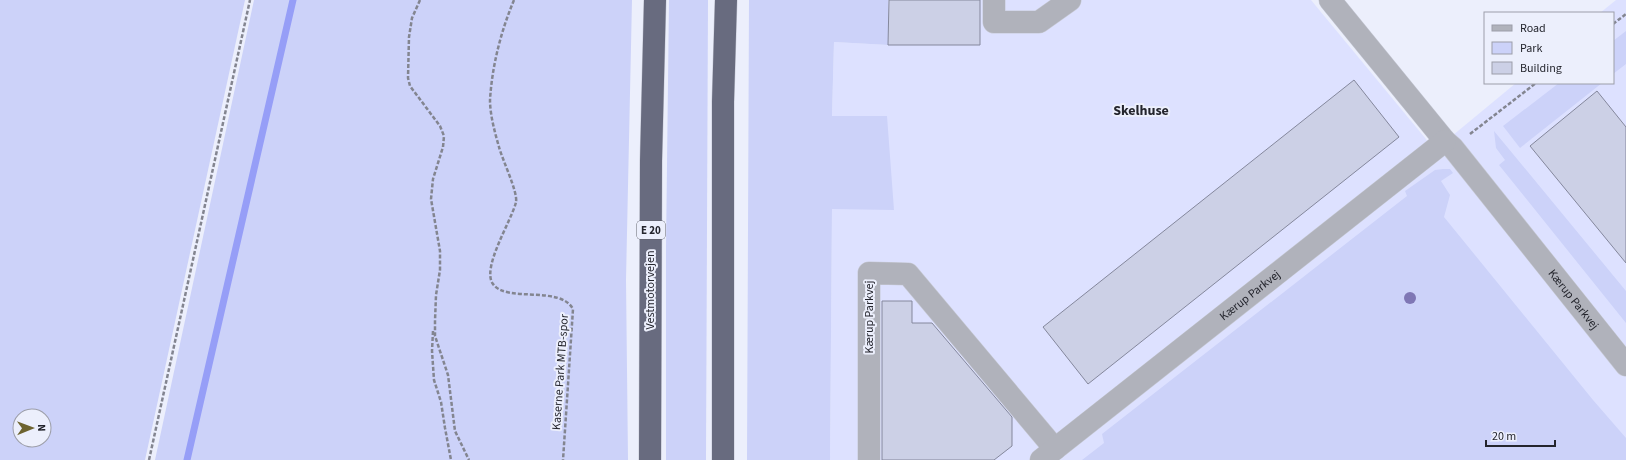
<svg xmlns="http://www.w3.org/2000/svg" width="1626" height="460" viewBox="0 0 1626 460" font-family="'Source Sans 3',sans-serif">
	<rect width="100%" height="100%" fill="#eceffc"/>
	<polygon fill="#dde1ff" points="888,0 1311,0 1435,150 1516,83 1613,83 1613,13 1600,13 1616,0 1626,0 1626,460 830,460 832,208 894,209 832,117 834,42 888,45"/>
	<g fill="#ccd2f9" fill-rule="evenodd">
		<path d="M0,0H245L145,460H0ZM20,416H44V440H20Z"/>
		<polygon points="254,0 632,0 626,280 628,460 155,460"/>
		<polygon points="669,0 708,0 706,460 666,460 666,247"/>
		<polygon points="749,0 888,0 888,45 834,42 832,116 887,116 894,210 832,209 830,460 747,460"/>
		<polygon points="1626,31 1626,64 1613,74 1613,41"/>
		<polygon points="1559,83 1602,83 1520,148 1503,126"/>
		<polygon points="1494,131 1626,291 1626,323 1499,165 1505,160 1496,148"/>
		<polygon points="1443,169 1450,169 1453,173 1441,181 1450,195 1444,217 1593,400 1626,438 1626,460 1082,460 1104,443 1102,434 1407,196 1405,191 1435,170"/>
	</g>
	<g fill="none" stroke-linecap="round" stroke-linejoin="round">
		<polyline stroke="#969ef7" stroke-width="7" points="187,460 293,0"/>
	</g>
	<g fill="#ccd0e6" stroke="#84879c">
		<polygon points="889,0 980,0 980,45 888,45"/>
		<polygon points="1354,80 1399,137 1088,384 1043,327"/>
		<polygon points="1597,91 1626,127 1626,263 1530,146"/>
		<polygon points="882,301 912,301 912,323 932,323 1012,417 1012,446 994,460 882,460"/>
	</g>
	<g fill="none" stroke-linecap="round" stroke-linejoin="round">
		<defs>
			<g id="minor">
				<polyline points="994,0 994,22 1039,22 1070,0"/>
				<path id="s1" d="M1330,0L1445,141L1453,148L1626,365"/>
				<polyline points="869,460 869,273 908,274 1055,449"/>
				<path id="s2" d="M1041,460L1445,141"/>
			</g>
			<g id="highway">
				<polyline points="650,460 651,161 655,0"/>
				<polyline points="723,460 723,102 726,0"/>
			</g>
		</defs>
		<use href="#minor" stroke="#c8cbd7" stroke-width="23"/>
		<use href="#highway" stroke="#c8cbd7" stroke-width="23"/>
		<g stroke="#838590" stroke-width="2.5" stroke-dasharray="4 2" stroke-linecap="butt">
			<polyline points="420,0 412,18 409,37 408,78 410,86 440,126 444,136 443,147 433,179 431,199 440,251 440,270 436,295 435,321 435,336 448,375 455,431 469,460"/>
			<path d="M514,0C501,31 492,66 490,100C490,115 495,133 499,147C502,159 518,192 516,202C512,220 481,268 493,284C506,303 560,285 573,309L563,460"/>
			<polyline points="1613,24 1626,14"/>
			<polyline points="1470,134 1536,83"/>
			<polyline points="433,331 432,351 434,380 441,402 445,428 451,460"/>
			<polyline points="149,460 250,0"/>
		</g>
		<use href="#minor" stroke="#b0b2bb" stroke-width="22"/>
		<use href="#highway" stroke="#686b7f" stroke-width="22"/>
	</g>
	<circle fill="#7f77b5" cx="1410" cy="298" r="6"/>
	<g text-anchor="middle" stroke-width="4" stroke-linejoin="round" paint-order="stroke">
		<rect fill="#eceffc" stroke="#60626b" stroke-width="1" x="637" y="221" width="28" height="18" rx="3"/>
		<g font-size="11" font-weight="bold" fill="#24252d">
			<text x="651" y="234">E 20</text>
		</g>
		<g font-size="12" fill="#24252d" stroke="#eceffc">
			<text transform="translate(650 290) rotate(-90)" y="4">Vestmotorvejen</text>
			<text dy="4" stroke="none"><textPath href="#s2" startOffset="266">Kærup Parkvej</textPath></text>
			<text dy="4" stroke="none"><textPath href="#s1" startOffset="386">Kærup Parkvej</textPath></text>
			<text transform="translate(869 317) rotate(-90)" y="4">Kærup Parkvej</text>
			<text transform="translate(560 372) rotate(-86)" y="4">Kaserne Park MTB-spor</text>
		</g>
		<g font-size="14" font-weight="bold" fill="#24252d" stroke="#eceffc">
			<text x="1141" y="115">Skelhuse</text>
		</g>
	</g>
	<rect x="1484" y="12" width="130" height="72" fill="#eceffc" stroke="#9c9ea9"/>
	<rect x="1492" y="25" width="20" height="6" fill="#b0b2bb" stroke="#9c9ea9"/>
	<text x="1520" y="32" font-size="12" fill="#24252d">Road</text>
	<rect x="1492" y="42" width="20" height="12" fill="#ccd2f9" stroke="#9c9ea9"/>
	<text x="1520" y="52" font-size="12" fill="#24252d">Park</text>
	<rect x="1492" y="62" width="20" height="12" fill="#ccd0e6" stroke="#9c9ea9"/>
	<text x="1520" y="72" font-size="12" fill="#24252d">Building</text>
	<g transform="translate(32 428) rotate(89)"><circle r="19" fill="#eceffc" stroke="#9c9ea9"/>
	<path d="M0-3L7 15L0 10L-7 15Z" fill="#6d6330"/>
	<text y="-6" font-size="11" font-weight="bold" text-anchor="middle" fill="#24252d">N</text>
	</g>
	<path d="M1486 440v6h69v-6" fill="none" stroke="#24252d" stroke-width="2"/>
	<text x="1492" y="440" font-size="12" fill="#24252d" stroke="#eceffc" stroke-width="3" paint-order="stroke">20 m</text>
</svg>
